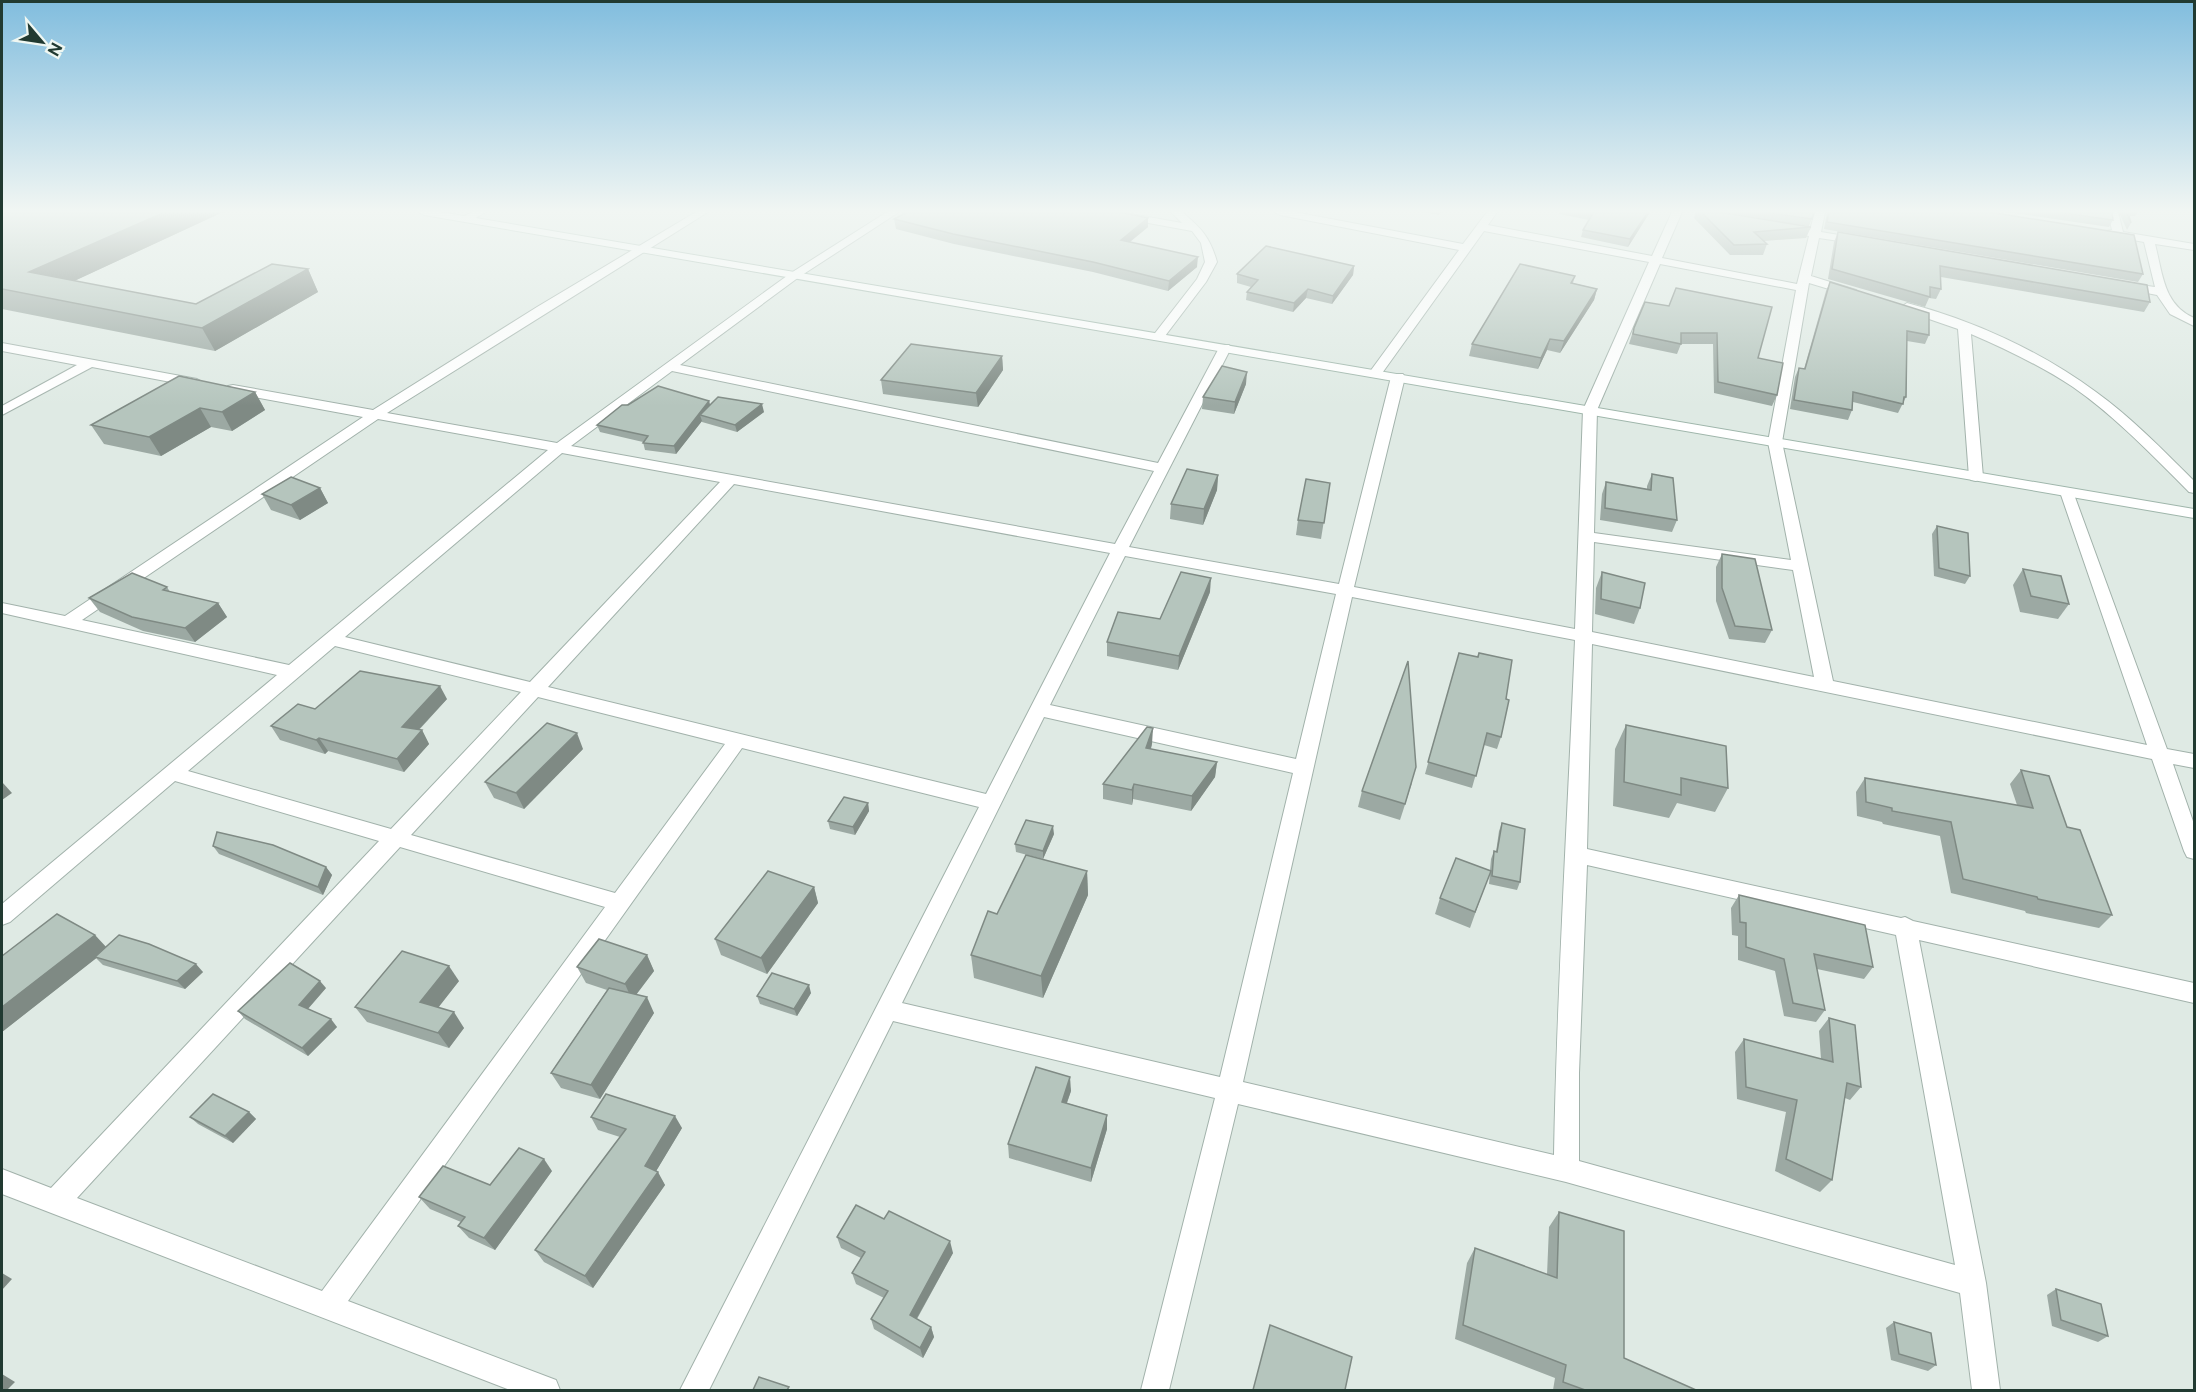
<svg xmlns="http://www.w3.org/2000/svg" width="2196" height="1392" viewBox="0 0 2196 1392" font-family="'Public Sans',sans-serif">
	<rect width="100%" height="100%" fill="#dfeae4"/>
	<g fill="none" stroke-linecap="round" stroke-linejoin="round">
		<defs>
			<g id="street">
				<polygon points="473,212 486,212 470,221 462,221 462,217"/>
				<path d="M696,212H708L387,413L557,443L791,273L887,212H899L799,277L680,365L1158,463L1219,348L1221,345H1229L1231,348L1129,547L1339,584L1391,377L1393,374H1403L1405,377L1354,587L1575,629L1583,410L1649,262L1484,231L1380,376L1375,377L1369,373L1459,250L1280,215L1275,212H1294L1463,244L1487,212H1497L1488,225L1652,256L1672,212H1682L1662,258L1797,284L1809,236L1781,231V227L1810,230L1815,212H1825L1821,232L1863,239V243L1859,244L1819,238L1811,276L1856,290L1858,292L1852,296L1809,283L1782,442L1833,681L2147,745L2060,492L2062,489H2072L2167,749L2194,754V768L2173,764L2194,824V859L2187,857L2184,851L2152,759L1592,644L1587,849L1901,918L1905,917L1913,921L2194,983V1003L1919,940L1986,1283L2000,1390H1972L1960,1293L1566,1182L1238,1104L1169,1390H1141L1215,1098L893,1021L709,1390H680L979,807L742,748L348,1301L556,1380L560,1390H510L2,1194V1169L51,1188L379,841L175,781L10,922L2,925V904L277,675L2,613V603L65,616L363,417L233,393L228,392L226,389L228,386L233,385L373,410L537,307ZM1660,264L1796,290L1768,442L1791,560L1594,533L1597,410ZM672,371L1154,471L1115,544L571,446ZM378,419L548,450L289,665L82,620ZM562,453L720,482L530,682L345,637ZM734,484L1110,553L986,794L548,687ZM1594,542L1793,570L1814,677L1592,632ZM1125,556L1336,594L1296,759L1050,705ZM1352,597L1575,640C1568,812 1557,983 1554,1155L1243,1082ZM335,646L521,692L391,829L188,771ZM538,697L725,744L615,893L411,835ZM1044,717L1293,773L1220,1077L902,1003ZM400,847L605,907L322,1291L77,1198ZM1587,865L1896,935L1955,1265L1579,1161V1073Z"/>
				<path d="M1100,212H1120L1182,223L1171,212H1182C1201,228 1210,237 1217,262L1206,282L1162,340H1154L1152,337L1197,279L1205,262L1201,243L1192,231L1105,215Z"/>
				<path d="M2108,212H2118L2123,232L2194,244V250L2155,244C2163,274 2163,304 2194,318V326L2170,314L2157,295L2121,288L2119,286L2125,283L2155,287L2144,242L2106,235V231L2112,230Z"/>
				<path d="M1907,303C1973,320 2042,352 2096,392C2132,418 2163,450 2194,481V493L2189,492C2152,455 2116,417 2073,387C2041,366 2006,349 1971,334L1983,477L1976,481L1971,480L1969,477L1958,329L1903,310L1901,307Z"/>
				<polygon points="2,343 197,379 204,383 197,387 92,367 2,415 2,406 77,365 2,351"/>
			</g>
			<polygon id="secondary" points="419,212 440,212 2194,509 2194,518 424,215"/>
		</defs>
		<use href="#street" stroke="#a2b2ab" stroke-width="2"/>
		<use href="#secondary" stroke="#9fb6ab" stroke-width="2"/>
		<use href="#street" fill="#fff" fill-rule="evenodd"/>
		<use href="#secondary" fill="#fff" fill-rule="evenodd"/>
	</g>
	<g fill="#9ca9a3">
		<polygon points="2,212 223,212 74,281 196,304 308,269 318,292 215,351 2,309"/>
		<polygon points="1423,212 1441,212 1439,215"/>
		<polygon points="1560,212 1650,212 1628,247 1581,237 1583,230 1589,220 1559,214"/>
		<polygon points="1696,212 1814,212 1809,226 1744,216 1811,227 1806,238 1764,241 1767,244 1763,255 1730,255 1694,218"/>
		<polygon points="1826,212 1989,212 2143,274 2138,282 1824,229 1827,212"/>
		<polygon points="2006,212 2112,212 2113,220 2109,227"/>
		<polygon points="2119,212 2138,212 2135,216 2129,216 2131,223 2127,230"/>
		<polygon points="1148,218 1148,227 1130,242 1197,267 1168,291 1093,272 954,244 896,229 894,219"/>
		<polygon points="1838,232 2150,302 2144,312 1941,277 1941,289 1936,299 1929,298 1925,307 1828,279 1834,242"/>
		<polygon points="1354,266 1353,275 1332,304 1306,298 1293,312 1246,300 1247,292 1251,287 1237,283 1237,274"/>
		<polygon points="1575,276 1573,283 1597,289 1594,300 1560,353 1547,350 1538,369 1469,356 1472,344"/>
		<polygon points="1830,282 1929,335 1925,344 1907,341 1906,397 1898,413 1853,402 1852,410 1848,420 1790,409 1795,377 1799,368 1804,369 1826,291"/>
		<polygon points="1669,306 1758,358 1777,395 1772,406 1714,393 1713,344 1681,344 1677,354 1629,344 1634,328"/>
		<polygon points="1002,356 1003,370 978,407 883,394 881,380"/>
		<polygon points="1246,384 1234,414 1202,409 1203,397"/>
		<polygon points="255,392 265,410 232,431 211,427 161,456 104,444 91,425"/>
		<polygon points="709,401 710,405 764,412 737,432 702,422 702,421 676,454 645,450 643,442 600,432 597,425 628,405"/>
		<polygon points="1652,474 1677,520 1672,532 1600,520 1602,494 1606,482 1647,489 1647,486"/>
		<polygon points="1218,475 1217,490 1203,525 1170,519 1171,504"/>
		<polygon points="1330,483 1321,539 1296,535 1298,520"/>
		<polygon points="320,488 328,503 300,520 271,510 262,494"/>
		<polygon points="1937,526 1970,576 1965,584 1934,576 1932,534"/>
		<polygon points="1722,554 1772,630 1765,643 1729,639 1716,601 1716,567"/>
		<polygon points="2023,569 2069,604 2058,619 2020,612 2013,585"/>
		<polygon points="1602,572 1640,608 1634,624 1595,614 1596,588"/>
		<polygon points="167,587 170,592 218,603 227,617 195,642 143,631 100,612 89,598"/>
		<polygon points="1210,592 1178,670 1107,656 1107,642 1160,619"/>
		<polygon points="1459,653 1477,657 1479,653 1506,699 1501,737 1497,749 1484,745 1472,788 1425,774"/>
		<polygon points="447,699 419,730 422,730 429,744 404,772 328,751 325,754 280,740 271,726 315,709"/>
		<polygon points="1626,725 1728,788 1715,812 1677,803 1669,818 1613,806 1615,749"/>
		<polygon points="1152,744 1151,749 1217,762 1215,777 1191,811 1133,799 1132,805 1103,799 1103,784"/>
		<polygon points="583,749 524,809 494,798 485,782"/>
		<polygon points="2021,770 2067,827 2112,915 2099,928 2026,913 2025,911 1951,893 1940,836 1883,824 1882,822 1857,816 1856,792 1865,778 2017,805 2010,784"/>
		<polygon points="1412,783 1400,820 1358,807 1362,791"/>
		<polygon points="868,803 869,811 855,835 830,829 828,821"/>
		<polygon points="1502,823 1520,882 1517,890 1489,884 1490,872 1470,928 1435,914 1440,898 1490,870 1491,859 1494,851 1496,852 1499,831"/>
		<polygon points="1054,834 1043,859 1016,852 1015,844"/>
		<polygon points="213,846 326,867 332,875 323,895 219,854"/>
		<polygon points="1087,871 1088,895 1043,998 974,978 971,955 997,914"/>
		<polygon points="814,887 818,903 767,974 721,955 715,939"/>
		<polygon points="1739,895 1873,967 1864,979 1817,969 1825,1010 1816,1022 1784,1016 1775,971 1738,960 1738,936 1732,935 1731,908"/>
		<polygon points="106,947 203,972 185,989 103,965 96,958 2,1032 2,956"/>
		<polygon points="647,955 654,971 636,995 654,1013 600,1099 561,1088 551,1073 607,990 586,983 577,967"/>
		<polygon points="459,981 438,1007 464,1028 449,1048 367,1022 355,1007"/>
		<polygon points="326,988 308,1009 337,1027 308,1056 245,1019 238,1011"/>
		<polygon points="811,993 797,1016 760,1004 757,996"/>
		<polygon points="1829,1018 1861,1087 1850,1100 1845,1098 1832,1180 1820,1192 1775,1171 1786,1112 1737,1099 1735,1052 1744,1039 1821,1059 1819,1031"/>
		<polygon points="1071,1091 1067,1103 1107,1115 1107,1129 1091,1182 1009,1158 1008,1144"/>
		<polygon points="249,1112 256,1119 233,1143 198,1124 190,1117"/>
		<polygon points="591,1117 682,1128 656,1171 665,1185 593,1288 544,1262 535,1250 620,1137 598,1130"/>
		<polygon points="552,1171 495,1250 469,1238 458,1226 461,1222 430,1209 419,1197 490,1185"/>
		<polygon points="1559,1212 1624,1358 1696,1390 1553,1390 1555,1378 1455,1339 1467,1263 1475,1248 1547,1275 1549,1227"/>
		<polygon points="884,1219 953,1253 917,1319 931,1327 934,1337 923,1358 874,1329 871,1319 884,1298 856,1284 852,1273 861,1258 841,1248 837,1237"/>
		<polygon points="2056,1289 2108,1336 2098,1342 2052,1326 2047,1295"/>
		<polygon points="1894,1322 1936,1365 1928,1371 1891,1360 1886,1328"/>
	</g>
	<g fill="#7f8a84">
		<polygon points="165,212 223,212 44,295 29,272"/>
		<polygon points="1648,212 1650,212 1628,247 1630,239"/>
		<polygon points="1148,218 1148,227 1121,249 1121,240"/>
		<polygon points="1198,257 1197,267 1168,291 1169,281"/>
		<polygon points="1354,266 1353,275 1332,304 1333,296"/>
		<polygon points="308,269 318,292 215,351 202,328"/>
		<polygon points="1308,289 1306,298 1293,312 1294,303"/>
		<polygon points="1597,289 1594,300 1560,353 1564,341"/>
		<polygon points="1550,339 1547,350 1538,369 1541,358"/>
		<polygon points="1002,356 1003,370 978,407 976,393"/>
		<polygon points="1247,372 1246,384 1234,414 1235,402"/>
		<polygon points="255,392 265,410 232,431 222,412"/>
		<polygon points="709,401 711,409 700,415 702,421 676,454 674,446"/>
		<polygon points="762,404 764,412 737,432 735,425"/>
		<polygon points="200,408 211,427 161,456 149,437"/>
		<polygon points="1218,475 1217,490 1203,525 1204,509"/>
		<polygon points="320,488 328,503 300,520 291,505"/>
		<polygon points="1211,578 1210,592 1178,670 1179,656"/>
		<polygon points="218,603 227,617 195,642 185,628"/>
		<polygon points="440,686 447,699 409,740 402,727"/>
		<polygon points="1153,728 1152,744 1146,763 1146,748"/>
		<polygon points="422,730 429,744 404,772 397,759"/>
		<polygon points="577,733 583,749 524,809 516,793"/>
		<polygon points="319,738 328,751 325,754 316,740"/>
		<polygon points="1217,762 1215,777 1191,811 1192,796"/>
		<polygon points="2,782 12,793 2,800"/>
		<polygon points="1134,784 1133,799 1132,805 1132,790"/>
		<polygon points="868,803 869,811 855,835 853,827"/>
		<polygon points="1053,826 1054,834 1043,859 1043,851"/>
		<polygon points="326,867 332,875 323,895 318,887"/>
		<polygon points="1087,871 1088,895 1043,998 1041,976"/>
		<polygon points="814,887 818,903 767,974 761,958"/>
		<polygon points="95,935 108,949 2,1032 2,1007"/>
		<polygon points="647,955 654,971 632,1000 625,984"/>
		<polygon points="196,964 203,972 185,989 177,981"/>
		<polygon points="449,966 459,981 431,1017 420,1002"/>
		<polygon points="320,981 326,988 305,1012 299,1005"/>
		<polygon points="809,985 811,993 797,1016 794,1009"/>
		<polygon points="647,997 654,1013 600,1099 591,1085"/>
		<polygon points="454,1012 464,1028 449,1048 438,1033"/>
		<polygon points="331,1019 337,1027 308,1056 302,1048"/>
		<polygon points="1070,1077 1071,1091 1062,1116 1062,1102"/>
		<polygon points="249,1112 256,1119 233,1143 225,1136"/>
		<polygon points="1107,1115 1107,1129 1091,1182 1091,1168"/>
		<polygon points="675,1116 682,1128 652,1178 645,1166"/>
		<polygon points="544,1159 552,1171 495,1250 484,1238"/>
		<polygon points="658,1172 665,1185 593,1288 585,1276"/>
		<polygon points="950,1241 953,1253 913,1325 910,1315"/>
		<polygon points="2,1273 12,1279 2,1290"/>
		<polygon points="931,1327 934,1337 923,1358 920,1348"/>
		<polygon points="2,1374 15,1382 7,1390 2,1390"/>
	</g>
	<g fill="#b5c5bd" stroke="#7f8a84" stroke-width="1.5">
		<polygon points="2,212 165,212 29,272 196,304 272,264 308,269 202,328 2,289"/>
		<polygon points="907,212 1120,212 1148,218 1121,240 1198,257 1169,281 1093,262 953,234 894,219"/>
		<polygon points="1585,212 1648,212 1630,239 1583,230 1593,213"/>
		<polygon points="1701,212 1719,212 1811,227 1754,232 1767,244 1734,245"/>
		<polygon points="1763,212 1814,212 1812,219"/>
		<polygon points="1829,212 1989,212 2134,235 2143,274 1827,222"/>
		<polygon points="2056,212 2112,212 2113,220"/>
		<polygon points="2126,212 2128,212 2131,223"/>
		<polygon points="1838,232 2147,285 2150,302 1940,266 1941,289 1930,287 1930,297 1832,269"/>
		<polygon points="1266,246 1354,266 1333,296 1308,289 1294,303 1247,292 1258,280 1237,274"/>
		<polygon points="1520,264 1575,276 1571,283 1597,289 1564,341 1550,339 1541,358 1472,344"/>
		<polygon points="1830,282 1929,313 1929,335 1907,331 1906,397 1904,397 1903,404 1853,392 1852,410 1794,400 1799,368 1805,369"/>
		<polygon points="1676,288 1772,307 1758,358 1783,363 1777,395 1718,382 1717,333 1681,333 1681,344 1633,334 1634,328 1645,302 1669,306"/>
		<polygon points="911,344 1002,356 976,393 881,380"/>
		<polygon points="1222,366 1247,372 1235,402 1203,397"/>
		<polygon points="179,376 255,392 222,412 200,408 149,437 91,425"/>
		<polygon points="658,386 709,401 674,446 643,443 648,436 597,425 622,405 628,405"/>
		<polygon points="718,397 762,404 735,425 700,415"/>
		<polygon points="1187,469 1218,475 1204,509 1171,504"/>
		<polygon points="1652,474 1673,478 1677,520 1605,508 1606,482 1651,490"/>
		<polygon points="291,477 320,488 291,505 262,494"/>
		<polygon points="1306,479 1330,483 1324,523 1298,520"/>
		<polygon points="1937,526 1968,533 1970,576 1939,568"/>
		<polygon points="1722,554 1755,559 1772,630 1735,626 1722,588"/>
		<polygon points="2023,569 2061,576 2069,604 2031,596"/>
		<polygon points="1181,572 1211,578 1179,656 1107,642 1118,612 1160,619"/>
		<polygon points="1602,572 1645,583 1640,608 1601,599"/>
		<polygon points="132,573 167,587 163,590 218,603 185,628 132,617 89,598"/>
		<polygon points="1459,653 1478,657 1479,653 1512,660 1506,699 1509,700 1501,737 1487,733 1476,776 1428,762"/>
		<polygon points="1408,661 1416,767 1405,804 1362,791"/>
		<polygon points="360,671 440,686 402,727 422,730 397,759 319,738 316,740 271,726 298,704 315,709"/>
		<polygon points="547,723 577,733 516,793 485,782"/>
		<polygon points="1626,725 1726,746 1728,788 1681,778 1681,795 1624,782"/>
		<polygon points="1147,727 1153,728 1146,748 1217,762 1192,796 1134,784 1132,790 1103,784"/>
		<polygon points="2021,770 2049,776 2067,827 2080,830 2112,915 2038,899 2037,897 1963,879 1951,822 1892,811 1892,808 1866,802 1865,778 2033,808"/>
		<polygon points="844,797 868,803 853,827 828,821"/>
		<polygon points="1026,820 1053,826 1043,851 1015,844"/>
		<polygon points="1502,823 1525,829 1520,882 1492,876 1494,851 1497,852"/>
		<polygon points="217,832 273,845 326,867 318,887 213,846"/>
		<polygon points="1026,855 1087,871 1041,976 971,955 988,911 997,914"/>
		<polygon points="1456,858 1491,871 1475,912 1440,898"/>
		<polygon points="768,871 814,887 761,958 715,939"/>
		<polygon points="1739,895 1865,925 1873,967 1814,954 1825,1010 1793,1003 1784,959 1746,947 1746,923 1740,922"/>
		<polygon points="57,914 95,935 2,1007 2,956"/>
		<polygon points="119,935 149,944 196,964 177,981 95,957"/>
		<polygon points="599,939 647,955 625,984 577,967"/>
		<polygon points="402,951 449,966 420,1002 454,1012 438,1033 355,1007"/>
		<polygon points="290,963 320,981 299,1005 331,1019 302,1048 238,1011"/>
		<polygon points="772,973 809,985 794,1009 757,996"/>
		<polygon points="609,988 647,997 591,1085 551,1073"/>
		<polygon points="1829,1018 1855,1025 1861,1087 1847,1083 1832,1180 1786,1159 1797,1100 1746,1087 1744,1039 1833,1062"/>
		<polygon points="1036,1067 1070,1077 1062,1102 1107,1115 1091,1168 1008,1144"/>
		<polygon points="213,1094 249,1112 225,1136 190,1117"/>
		<polygon points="606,1094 675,1116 645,1166 658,1172 585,1276 535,1250 626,1129 591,1117"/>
		<polygon points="519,1148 544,1159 484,1238 458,1226 465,1217 419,1197 443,1166 490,1185"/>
		<polygon points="856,1205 884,1219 889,1211 950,1241 910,1315 931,1327 920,1348 871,1319 888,1291 852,1273 865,1252 837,1237"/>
		<polygon points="1559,1212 1624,1231 1624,1358 1696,1390 1585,1390 1563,1382 1566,1365 1463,1325 1475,1248 1557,1278"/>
		<polygon points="2056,1289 2101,1304 2108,1336 2061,1320"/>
		<polygon points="1894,1322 1931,1333 1936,1365 1899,1354"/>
		<polygon points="1270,1325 1352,1357 1345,1390 1253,1390"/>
		<polygon points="759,1377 789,1387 787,1390 753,1390"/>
	</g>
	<linearGradient id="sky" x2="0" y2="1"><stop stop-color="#81bdde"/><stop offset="0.52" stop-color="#f1f6f3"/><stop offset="1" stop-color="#f1f6f3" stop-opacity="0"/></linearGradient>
	<rect width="2196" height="406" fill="url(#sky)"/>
	<rect width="2196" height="1392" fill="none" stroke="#213a31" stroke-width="6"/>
	<g transform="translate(42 42) rotate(119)" stroke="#eff7f2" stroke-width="4.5" paint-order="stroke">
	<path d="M0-4.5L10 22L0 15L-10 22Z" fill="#213a31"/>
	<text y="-9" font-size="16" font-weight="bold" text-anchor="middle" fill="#213a31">N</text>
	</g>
</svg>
